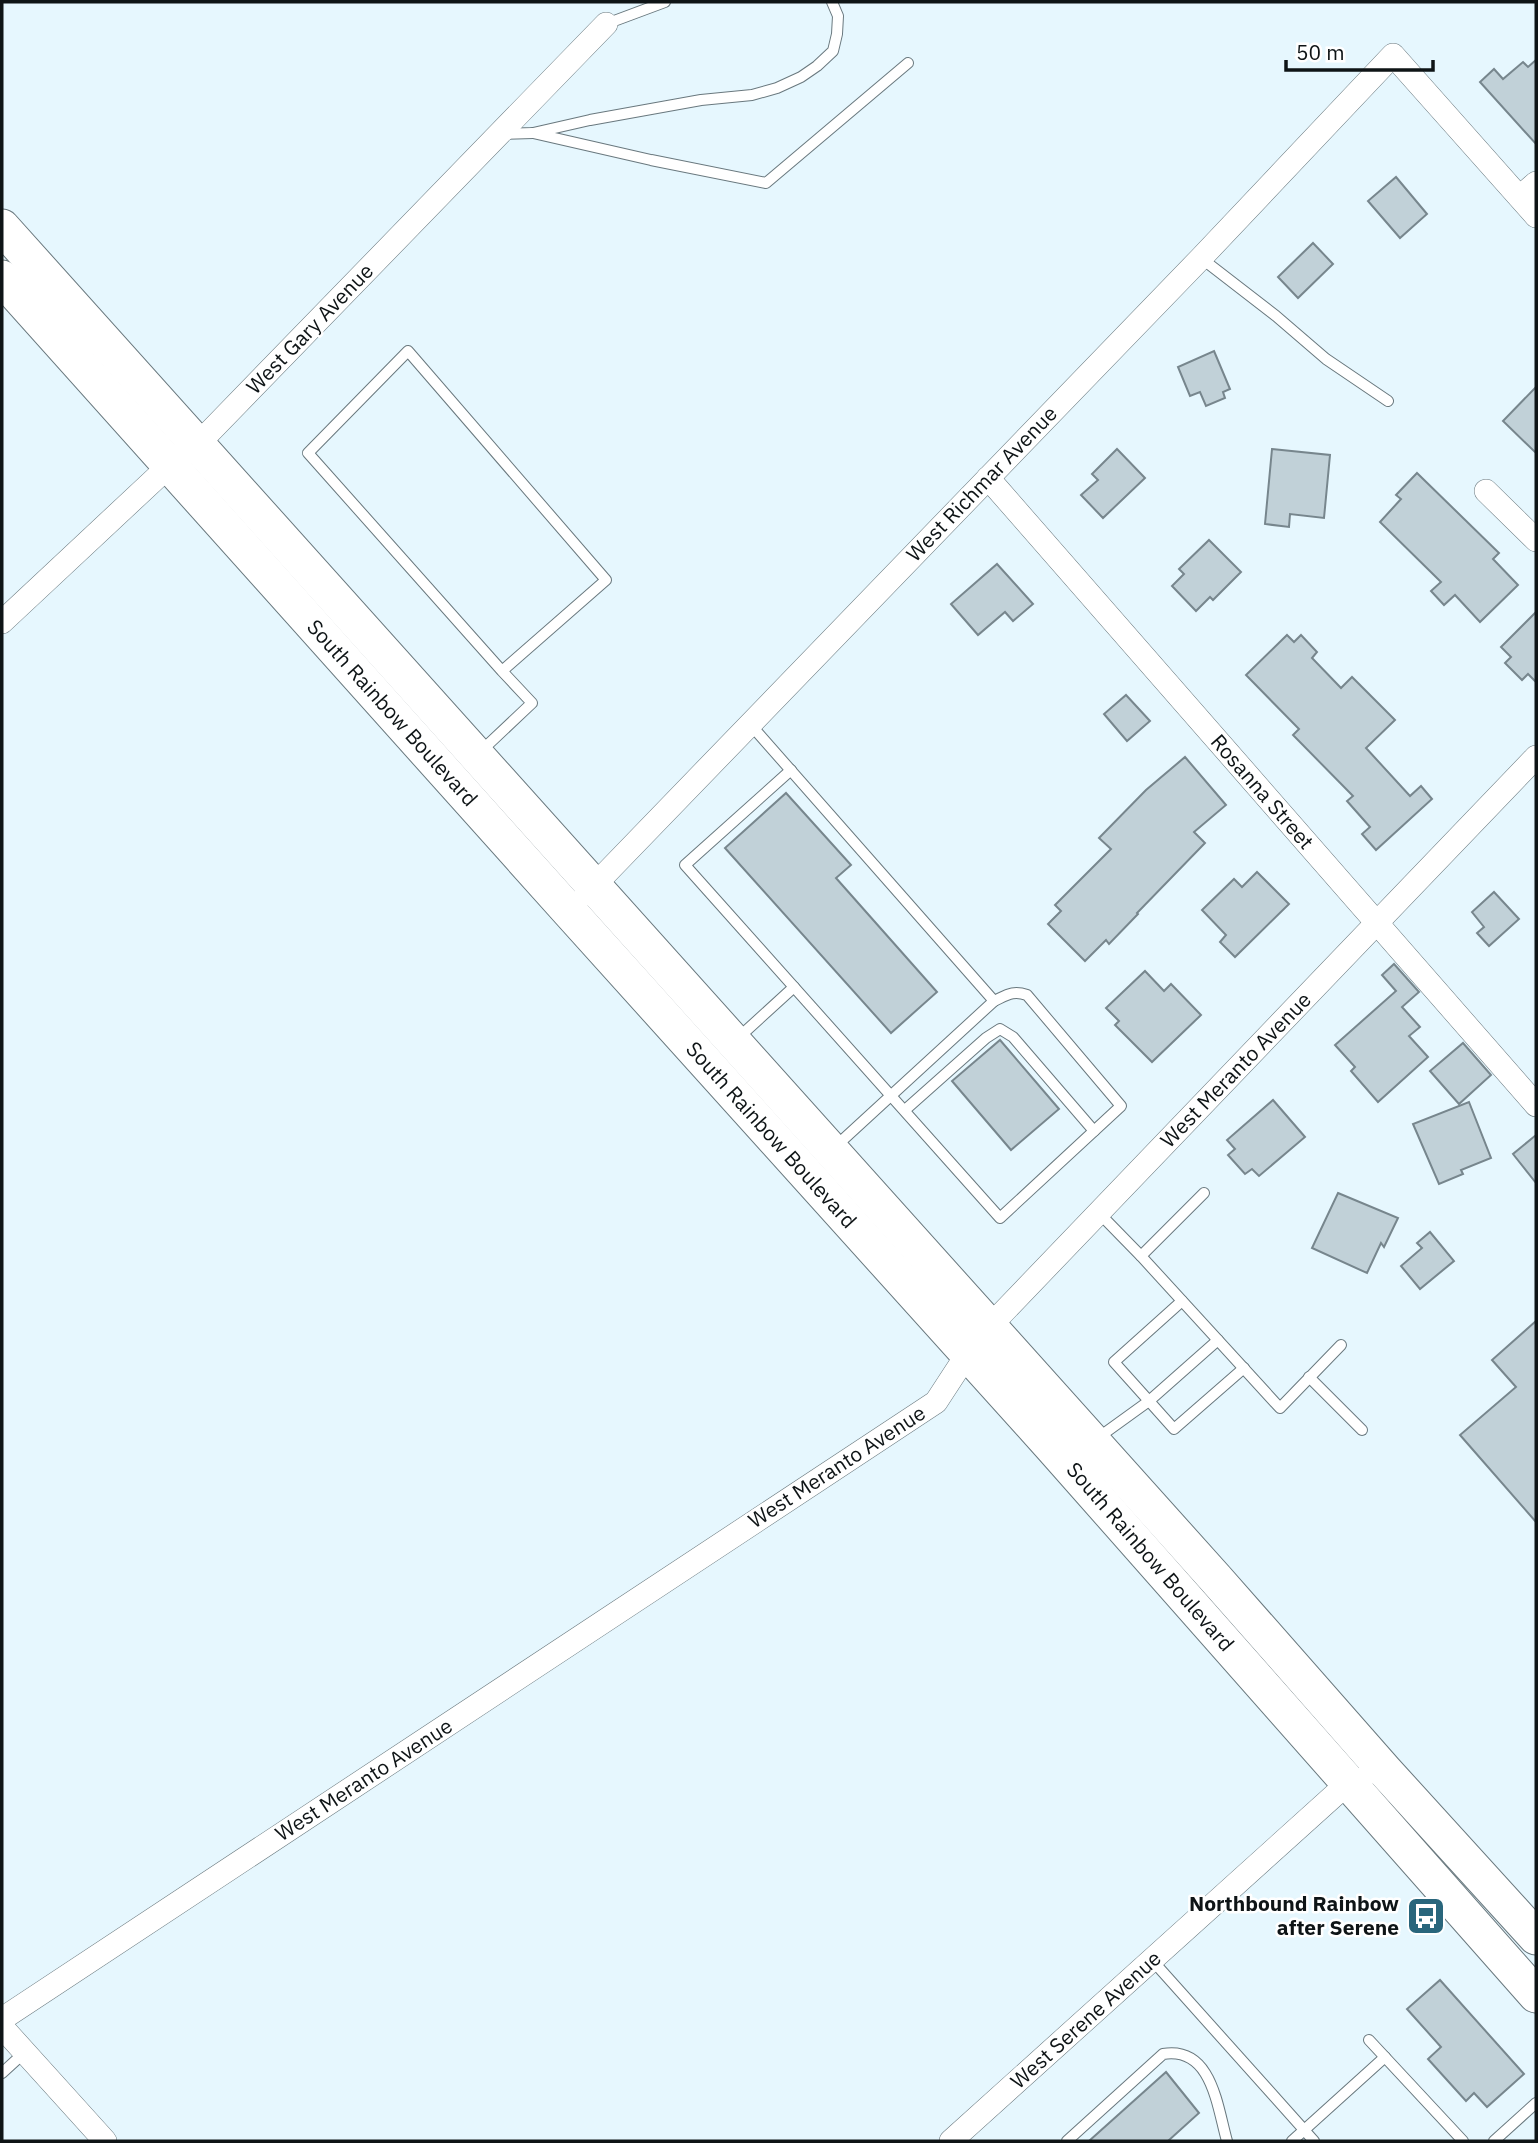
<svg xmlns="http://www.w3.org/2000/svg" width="1538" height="2143" viewBox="0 0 1538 2143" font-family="'IBM Plex Sans',sans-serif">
	<rect width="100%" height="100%" fill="#e6f7fe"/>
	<g fill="#c1d1d8" stroke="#77868d" stroke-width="2">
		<polygon points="1536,60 1536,144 1480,82 1494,69 1503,79 1523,62 1528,67"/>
		<polygon points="1396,177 1427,214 1400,238 1368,201"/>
		<polygon points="1313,243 1333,264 1298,298 1278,277"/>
		<polygon points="1214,351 1230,389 1223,392 1225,398 1206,406 1200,392 1190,396 1178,367"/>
		<polygon points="1536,387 1536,453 1503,421"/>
		<polygon points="1117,449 1145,478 1103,518 1081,495 1098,480 1092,474"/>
		<polygon points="1272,449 1330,455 1324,518 1290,514 1289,527 1265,524"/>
		<polygon points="1417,473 1499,553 1493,559 1518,585 1480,622 1455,595 1444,605 1431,591 1441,582 1380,522 1401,499 1396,495"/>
		<polygon points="1209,540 1241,572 1213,600 1210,597 1196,611 1172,586 1184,574 1179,569"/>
		<polygon points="997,564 1033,604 1013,621 1005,612 978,635 951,604"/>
		<polygon points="1536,612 1536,682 1528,674 1522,680 1505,663 1511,657 1501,647"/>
		<polygon points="1287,635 1294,642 1301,635 1317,652 1312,658 1341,688 1352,677 1395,720 1366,748 1410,796 1421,786 1432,799 1376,850 1362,834 1370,827 1347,801 1353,796 1293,735 1299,729 1246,675"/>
		<polygon points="1126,695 1150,721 1127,741 1104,714"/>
		<polygon points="1185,757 1226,805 1194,832 1205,843 1137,913 1138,914 1109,944 1106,940 1085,961 1048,924 1061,911 1055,905 1111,849 1099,838 1146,790"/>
		<polygon points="786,793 851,865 836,878 937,992 891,1033 725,848"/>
		<polygon points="1257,872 1289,904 1235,957 1220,942 1226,935 1202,910 1234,879 1242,887"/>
		<polygon points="1494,892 1519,919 1489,946 1477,933 1484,927 1472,912"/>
		<polygon points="1394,964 1419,992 1402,1007 1420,1027 1409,1036 1428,1057 1378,1102 1351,1071 1355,1067 1335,1045 1396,991 1382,975"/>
		<polygon points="1145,971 1164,991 1171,984 1201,1015 1152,1062 1115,1025 1119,1021 1106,1008"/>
		<polygon points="1000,1040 1059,1109 1011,1150 952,1081"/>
		<polygon points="1463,1043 1491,1075 1459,1104 1430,1071"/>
		<polygon points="1273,1100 1305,1137 1259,1176 1252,1169 1245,1174 1228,1155 1235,1149 1227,1140"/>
		<polygon points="1469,1102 1491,1158 1461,1170 1463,1174 1439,1184 1413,1124"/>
		<polygon points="1536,1135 1536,1183 1513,1154"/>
		<polygon points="1338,1193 1398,1218 1384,1247 1381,1243 1367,1273 1312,1248"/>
		<polygon points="1430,1232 1454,1261 1420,1289 1401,1266 1422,1248 1417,1243"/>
		<polygon points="1536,1321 1536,1522 1460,1435 1516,1387 1492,1360"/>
		<polygon points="1440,1980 1524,2074 1487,2107 1474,2093 1466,2101 1428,2059 1441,2047 1407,2009"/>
		<polygon points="1166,2072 1199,2113 1168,2141 1089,2141"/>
	</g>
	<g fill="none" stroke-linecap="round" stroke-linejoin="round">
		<defs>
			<g id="lane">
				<polyline points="606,24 665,2"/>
				<polyline points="533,133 651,160 766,183 908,63"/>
				<polyline points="504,134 533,133 590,120 701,100 752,95 777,88 801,77 817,66 833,51 837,34 838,16 832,2"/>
				<polyline points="1201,258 1276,316 1326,359 1388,401"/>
				<polyline points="750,724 994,1001 835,1147"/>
				<polyline points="479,753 532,703 502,671 606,580 408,351 308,453 502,671"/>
				<path d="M791,770L685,865L1000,1218L1121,1106L1027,995C1013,990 1007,995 994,1001"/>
				<polyline points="737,1039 794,987"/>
				<polyline points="905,1110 986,1038 1000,1029 1013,1037 1094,1131"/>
				<polyline points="1099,1213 1141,1256 1204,1193"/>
				<polyline points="1141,1256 1280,1408 1341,1345"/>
				<polyline points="1218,1340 1149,1401 1174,1429 1244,1368"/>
				<polyline points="1309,1377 1362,1430"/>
				<polyline points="1095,1440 1149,1401 1114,1362 1182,1301"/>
				<polyline points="1152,1960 1314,2141"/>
				<polyline points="1369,2040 1463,2141"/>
				<polyline points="2,2073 25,2052"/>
				<path d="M1067,2141L1163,2054C1212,2046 1217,2106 1227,2141"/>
				<polyline points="1292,2141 1385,2057"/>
				<polyline points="1494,2141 1536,2103"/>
			</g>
			<g id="street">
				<polyline points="1520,197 1536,183"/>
				<polyline points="988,478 1536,1105"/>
				<polyline points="1486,491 1536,540"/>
				<polyline points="2,622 170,465 197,445 606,24"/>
				<polyline points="586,894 1201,258 1393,55 1536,216"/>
				<polyline points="2,2019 936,1402 968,1353 989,1327 1536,757"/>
				<polyline points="2,2027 105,2141"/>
				<polyline points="951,2141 1348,1783 1362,1779"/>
			</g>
			<g id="primary">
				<polyline points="2,227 1216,1579 1385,1771 1536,1937"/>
				<polyline points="2,278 569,911 1053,1448 1536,1995"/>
			</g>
		</defs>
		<use href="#lane" stroke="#69787e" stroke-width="12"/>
		<use href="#street" stroke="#69787e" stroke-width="24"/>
		<use href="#primary" stroke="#69787e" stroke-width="37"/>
		<use href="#lane" stroke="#fff" stroke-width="10"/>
		<use href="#street" stroke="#fff" stroke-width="23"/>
		<use href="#primary" stroke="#fff" stroke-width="35"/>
	</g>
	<defs>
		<symbol id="bus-square" viewBox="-11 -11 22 22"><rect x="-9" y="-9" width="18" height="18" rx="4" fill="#29667c" stroke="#fff"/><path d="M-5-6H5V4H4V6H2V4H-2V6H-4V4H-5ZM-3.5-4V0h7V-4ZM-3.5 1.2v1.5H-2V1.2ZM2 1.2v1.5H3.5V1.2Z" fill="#fff"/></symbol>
	</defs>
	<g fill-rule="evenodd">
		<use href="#bus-square" x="1404" y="1894" width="44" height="44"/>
	</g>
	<g text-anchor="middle" stroke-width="5" stroke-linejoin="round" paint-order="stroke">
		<g font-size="21" fill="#0e1416" stroke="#fff">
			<text transform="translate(310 329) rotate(-46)" y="7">West Gary Avenue</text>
			<text transform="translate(982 484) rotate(-46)" y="7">West Richmar Avenue</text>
			<text transform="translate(392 713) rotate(48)" y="7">South Rainbow Boulevard</text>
			<text transform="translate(1262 792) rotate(49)" y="7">Rosanna Street</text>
			<text transform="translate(1236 1070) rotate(-46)" y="7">West Meranto Avenue</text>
			<text transform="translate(771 1135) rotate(48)" y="7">South Rainbow Boulevard</text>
			<text transform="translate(837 1467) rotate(-33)" y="7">West Meranto Avenue</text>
			<text transform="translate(1150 1557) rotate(49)" y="7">South Rainbow Boulevard</text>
			<text transform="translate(364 1780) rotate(-33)" y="7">West Meranto Avenue</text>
			<text transform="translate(1086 2020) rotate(-42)" y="7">West Serene Avenue</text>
		</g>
		<g font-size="21" font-weight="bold" fill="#0e1416" stroke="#fff" text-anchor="end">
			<text x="1399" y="1911">Northbound Rainbow<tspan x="1399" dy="24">after Serene</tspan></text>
		</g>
	</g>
	<rect width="1538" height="2143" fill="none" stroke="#0e1416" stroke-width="7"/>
	<path d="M1286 60v10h147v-10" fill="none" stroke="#0e1416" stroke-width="3.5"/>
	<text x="1296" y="60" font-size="21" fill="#0e1416" stroke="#ffffff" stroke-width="5" paint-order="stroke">50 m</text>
</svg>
